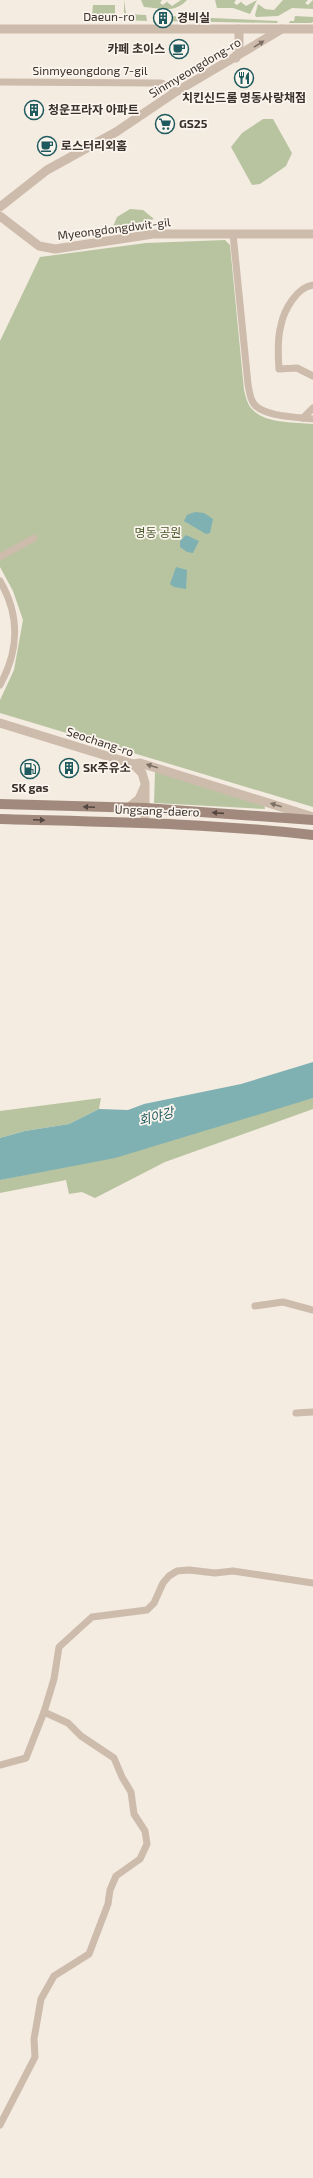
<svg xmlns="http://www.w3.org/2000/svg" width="313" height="2178" viewBox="0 0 313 2178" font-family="'Exo 2','Noto Sans KR',sans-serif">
	<rect width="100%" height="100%" fill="#f4ebe1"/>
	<g fill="#b8c4a0">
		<polygon points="124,0 126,14 146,15 147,21 124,20"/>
		<path d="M141,0H162L160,3L163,5L169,0L167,2L172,6L181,0H187C174,14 161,8 144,7Z"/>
		<polygon points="215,0 236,0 234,3 237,5 243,0 241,2 246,6 257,0 250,14 233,8 217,8"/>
		<polygon points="283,0 308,0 305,3 308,5 313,0 313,9 292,8 278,16 256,17 255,15 258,4 265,9 274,10"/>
		<polygon points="93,5 115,5 115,17 92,16"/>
		<polygon points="169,16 278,21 277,23 165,21 166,17"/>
		<polygon points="295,16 313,17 313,22 311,23 289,23 290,21 294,21"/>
		<polygon points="263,119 273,119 292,153 286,166 260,184 252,185 231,147 242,133"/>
		<polygon points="130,209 143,210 154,219 112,229 117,217"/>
		<path d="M225,240L230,245L244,390C246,397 247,405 253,410C266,424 295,422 313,424V807L0,713V700L14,670L23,620L13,591L0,567V341L40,257L146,243Z"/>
		<polygon points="155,771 264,804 265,809 154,803"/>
		<polygon points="101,1098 99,1109 69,1124 25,1131 0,1138 0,1111"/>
		<polygon points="313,1098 313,1109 165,1162 95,1198 82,1192 69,1194 66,1180 0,1193 0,1180 37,1172"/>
	</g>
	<g fill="#7fb0b2">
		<polygon points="195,512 204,513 213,519 210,533 206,534 184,521 187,515"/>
		<polygon points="186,535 199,541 193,553 187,552 180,547 180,541"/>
		<polygon points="176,567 187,570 186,589 174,587 170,584"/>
		<polygon points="313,1062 313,1098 115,1158 0,1180 0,1138 25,1131 69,1124 99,1109 128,1110 144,1104 241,1084"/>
	</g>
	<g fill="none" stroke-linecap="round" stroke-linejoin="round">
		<g stroke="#cdbbac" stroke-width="7">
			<polyline points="0,82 161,83 170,86 174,93"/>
			<path d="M233,234L248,384C249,390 250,399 254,404C264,417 298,417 313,419"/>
			<path d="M313,285C297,287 284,310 281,325C277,339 278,355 279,369L297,368L313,376"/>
			<polyline points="303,418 313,408"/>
			<polyline points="0,557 34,538"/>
			<path d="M0,581C20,615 19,651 0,685"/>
			<polyline points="255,1306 283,1302 313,1310"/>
			<polyline points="296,1413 313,1412"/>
			<polyline points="0,1765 26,1758 44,1712 54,1679 59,1647 92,1617 147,1610 154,1603 163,1583 169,1576 177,1571 189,1570 215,1573 233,1571 313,1583"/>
			<polyline points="0,2125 35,2057 34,2039 41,1999 54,1976 89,1954 108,1904 110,1890 116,1876 140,1859 147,1844 145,1831 134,1814 131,1792 122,1777 114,1758 81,1736 68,1723 44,1712"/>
		</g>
		<g stroke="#cdbbac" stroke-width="9">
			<polyline points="0,29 313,29"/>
			<polyline points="236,58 239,44 239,29"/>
			<polyline points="0,207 47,170 116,132 174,93 282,29"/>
			<polyline points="0,216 39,246 55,249 153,234 313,234"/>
			<polyline points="0,723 133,764 142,773 145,783 145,823"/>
			<polyline points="133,764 140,763 313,817"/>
			<polyline points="128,808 139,799 144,788"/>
		</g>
		<g stroke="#a18a7d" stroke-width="10">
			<polyline points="0,804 145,808 313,820"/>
			<path d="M0,819C104,822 209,823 313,835"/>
		</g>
	</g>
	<defs><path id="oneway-solid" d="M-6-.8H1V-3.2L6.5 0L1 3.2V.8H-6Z"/></defs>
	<g fill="#7d6f65">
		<use href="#oneway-solid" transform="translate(259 44) rotate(-32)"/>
		<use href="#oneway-solid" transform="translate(152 766) rotate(-163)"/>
		<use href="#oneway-solid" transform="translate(276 805) rotate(-162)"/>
	</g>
	<g fill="#544640">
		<use href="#oneway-solid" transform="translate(89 807) rotate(-178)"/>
		<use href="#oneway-solid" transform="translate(218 813) rotate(-176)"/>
		<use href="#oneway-solid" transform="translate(39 820) rotate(2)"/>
	</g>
	<defs>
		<symbol id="building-ring" viewBox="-11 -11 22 22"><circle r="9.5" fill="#fbf5ee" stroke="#1f5a5e" stroke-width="1.5"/><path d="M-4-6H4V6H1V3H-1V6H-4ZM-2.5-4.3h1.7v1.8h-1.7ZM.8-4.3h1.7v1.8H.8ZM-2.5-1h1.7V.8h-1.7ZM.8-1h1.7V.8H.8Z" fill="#1f5a5e"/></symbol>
		<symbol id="cafe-ring" viewBox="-11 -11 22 22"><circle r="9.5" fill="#fbf5ee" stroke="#1f5a5e" stroke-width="1.5"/><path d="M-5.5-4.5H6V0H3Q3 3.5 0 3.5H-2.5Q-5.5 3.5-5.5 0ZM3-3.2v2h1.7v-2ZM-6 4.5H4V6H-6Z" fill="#1f5a5e"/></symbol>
		<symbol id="restaurant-ring" viewBox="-11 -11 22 22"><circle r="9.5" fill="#fbf5ee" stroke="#1f5a5e" stroke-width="1.5"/><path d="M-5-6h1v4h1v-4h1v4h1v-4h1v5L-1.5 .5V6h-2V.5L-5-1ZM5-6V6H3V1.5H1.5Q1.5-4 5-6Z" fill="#1f5a5e"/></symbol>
		<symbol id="supermarket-ring" viewBox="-11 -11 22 22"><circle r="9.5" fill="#fbf5ee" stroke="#1f5a5e" stroke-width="1.5"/><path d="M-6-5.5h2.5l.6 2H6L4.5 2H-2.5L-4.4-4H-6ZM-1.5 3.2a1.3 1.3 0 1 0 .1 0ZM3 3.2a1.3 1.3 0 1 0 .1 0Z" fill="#1f5a5e"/></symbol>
		<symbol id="fuel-ring" viewBox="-11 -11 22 22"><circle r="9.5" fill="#fbf5ee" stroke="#1f5a5e" stroke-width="1.5"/><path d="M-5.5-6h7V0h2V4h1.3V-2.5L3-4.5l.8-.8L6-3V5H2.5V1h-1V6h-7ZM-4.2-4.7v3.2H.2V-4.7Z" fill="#1f5a5e"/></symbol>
	</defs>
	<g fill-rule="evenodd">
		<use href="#building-ring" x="152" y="7" width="22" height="22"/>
		<use href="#cafe-ring" x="168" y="38" width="22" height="22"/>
		<use href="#restaurant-ring" x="233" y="67" width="22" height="22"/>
		<use href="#building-ring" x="23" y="99" width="22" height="22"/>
		<use href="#supermarket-ring" x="154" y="113" width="22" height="22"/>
		<use href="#cafe-ring" x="36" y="135" width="22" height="22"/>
		<use href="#building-ring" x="58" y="757" width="22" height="22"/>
		<use href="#fuel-ring" x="19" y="758" width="22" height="22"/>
	</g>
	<g text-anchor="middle" stroke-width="3.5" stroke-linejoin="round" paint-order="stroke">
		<g font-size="12" fill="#3b302b" stroke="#fbf5ee">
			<text x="109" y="21">Daeun-ro</text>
			<text transform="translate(195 68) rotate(-31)" y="4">Sinmyeongdong-ro</text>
			<text x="90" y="75">Sinmyeongdong 7-gil</text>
			<text transform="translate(114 229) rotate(-7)" y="4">Myeongdongdwit-gil</text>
			<text transform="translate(100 742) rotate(18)" y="4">Seochang-ro</text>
			<text transform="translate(157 811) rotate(2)" y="4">Ungsang-daero</text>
		</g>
		<g font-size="12" font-weight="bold" fill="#3b302b" stroke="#fbf5ee" text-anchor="start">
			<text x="177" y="22">경비실</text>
			<text x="165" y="53" text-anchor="end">카페 초이스</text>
			<text x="244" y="102" text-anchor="middle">치킨신드롬 명동사랑채점</text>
			<text x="48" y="114">청운프라자 아파트</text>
			<text x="179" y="128">GS25</text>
			<text x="61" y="150">로스터리외홈</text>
			<text x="83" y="772">SK주유소</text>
			<text x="30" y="792" text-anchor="middle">SK gas</text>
		</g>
		<g font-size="12" fill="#4a5a2e" stroke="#fbf5ee">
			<text x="158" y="537">명동 공원</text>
		</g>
		<g font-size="13" font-style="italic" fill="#1f5a5e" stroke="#fbf5ee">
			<text transform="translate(156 1116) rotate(-15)" y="5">회야강</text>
		</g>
	</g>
</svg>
